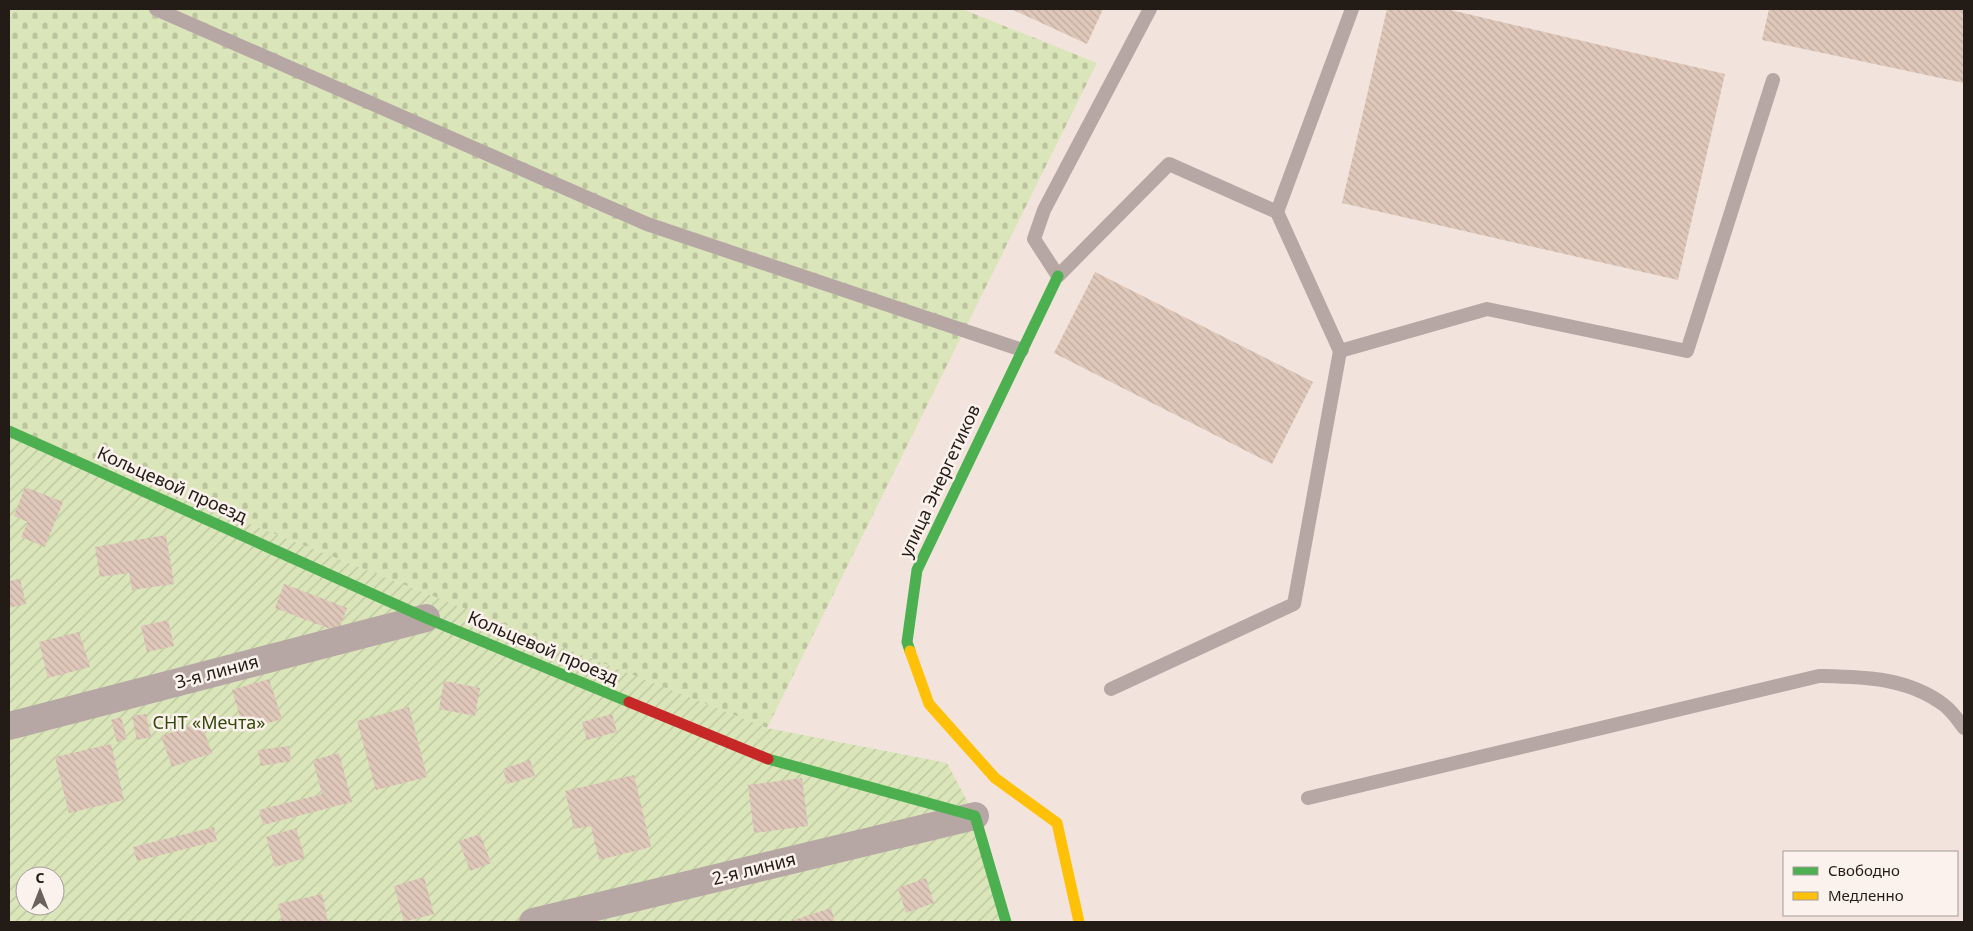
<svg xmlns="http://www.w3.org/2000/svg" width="1973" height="931" viewBox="0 0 1973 931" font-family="'Noto Sans',sans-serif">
	<defs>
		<pattern id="cemetery-stones" width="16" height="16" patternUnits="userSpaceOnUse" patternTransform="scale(1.25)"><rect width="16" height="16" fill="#dae5b9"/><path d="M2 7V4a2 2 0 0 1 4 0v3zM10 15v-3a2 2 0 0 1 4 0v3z" fill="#bbc49e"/></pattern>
		<pattern id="garden-furrows" width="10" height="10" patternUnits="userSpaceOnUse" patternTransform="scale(1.25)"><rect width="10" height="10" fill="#dae5b9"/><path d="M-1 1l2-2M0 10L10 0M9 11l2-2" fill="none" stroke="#bbc49e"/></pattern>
		<pattern id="building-back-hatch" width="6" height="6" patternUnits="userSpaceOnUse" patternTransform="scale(1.25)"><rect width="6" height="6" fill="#dfc8ba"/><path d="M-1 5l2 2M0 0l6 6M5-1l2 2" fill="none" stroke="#bfab9f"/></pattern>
	</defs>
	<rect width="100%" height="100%" fill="#f2e4dc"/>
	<polygon fill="url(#cemetery-stones)" points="9,9 962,9 1097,63 767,728 9,429"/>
	<path fill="url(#garden-furrows)" fill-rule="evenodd" d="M9,429L767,728L947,763L975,816L1006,922H9ZM25,876H55V906H25Z"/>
	<g fill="url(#building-back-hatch)">
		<polygon points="1011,9 1103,9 1087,44"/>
		<polygon points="1387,9 1446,9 1725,74 1678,280 1342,203"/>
		<polygon points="1769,9 1964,9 1964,83 1762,40"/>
		<polygon points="1095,272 1313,382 1272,464 1054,353"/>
		<polygon points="25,487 63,502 45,547 21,537 28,522 14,516"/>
		<polygon points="166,535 174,584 132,590 129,573 100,577 95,547"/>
		<polygon points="20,579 26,604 9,608 9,581"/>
		<polygon points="284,584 347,608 338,632 275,608"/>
		<polygon points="168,620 174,646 147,652 141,626"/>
		<polygon points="79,632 90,667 48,678 39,642"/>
		<polygon points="269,679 282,719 244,730 232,690"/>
		<polygon points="444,681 480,688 475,716 439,709"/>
		<polygon points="409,707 427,777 376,790 357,721"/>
		<polygon points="146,714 151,737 137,740 132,716"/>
		<polygon points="612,714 617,732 587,740 582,722"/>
		<polygon points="121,717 127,739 117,742 111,720"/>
		<polygon points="201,722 212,753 172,767 161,736"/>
		<polygon points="111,744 124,800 69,813 55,757"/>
		<polygon points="289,746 291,761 261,766 258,750"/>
		<polygon points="339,753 352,802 263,825 259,810 322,794 313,760"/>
		<polygon points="530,760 535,776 507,784 503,769"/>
		<polygon points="634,775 651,847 599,860 591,826 574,829 565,791"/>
		<polygon points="802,778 808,826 754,833 748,785"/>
		<polygon points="214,827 217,841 137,861 133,847"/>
		<polygon points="296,828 305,858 275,867 266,837"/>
		<polygon points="480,834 491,863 470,871 459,841"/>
		<polygon points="424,877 434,914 404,922 394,886"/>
		<polygon points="926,878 934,903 906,913 898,888"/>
		<polygon points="322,894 328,922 282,922 278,904"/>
		<polygon points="831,908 835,922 791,922 791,921"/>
	</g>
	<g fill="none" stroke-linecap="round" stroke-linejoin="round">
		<g stroke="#b6a7a5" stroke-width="14">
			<polyline points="156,9 647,224 1022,350"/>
			<polyline points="1150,9 1044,210 1034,239 1058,276 1169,164 1277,212 1340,351 1487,309 1687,351 1773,80"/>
			<polyline points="1277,212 1352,9"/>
			<polyline points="1111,689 1294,604 1340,351"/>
			<path d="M1308,798L1819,676C1863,677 1907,677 1944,705C1952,711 1958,720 1964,728"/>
		</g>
		<g stroke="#b6a7a5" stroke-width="28">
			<polyline points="9,726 426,618"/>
			<polyline points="533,922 975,816"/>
		</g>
		<g stroke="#4caf50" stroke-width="11">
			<polyline points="9,431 426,618 629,702"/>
			<polyline points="910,651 907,642 917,570 1058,276"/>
			<polyline points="768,759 975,816 1006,922"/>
		</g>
		<polyline stroke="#ffc107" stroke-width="11" points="910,651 929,704 995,778 1057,823 1079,922"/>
		<polyline stroke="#c62828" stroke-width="11" points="629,702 768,759"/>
	</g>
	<g text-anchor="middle" stroke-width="5" stroke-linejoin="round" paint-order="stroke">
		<g font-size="18" fill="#231b16" stroke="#fcf2ed">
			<text transform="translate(940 481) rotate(-65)" y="6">улица Энергетиков</text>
			<text transform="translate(172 485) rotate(24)" y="6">Кольцевой проезд</text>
			<text transform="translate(543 648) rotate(23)" y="6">Кольцевой проезд</text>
			<text transform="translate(217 672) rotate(-15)" y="6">3-я линия</text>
			<text transform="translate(754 869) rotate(-14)" y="6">2-я линия</text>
		</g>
		<g font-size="18" fill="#33490a" stroke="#fcf2ed">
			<text x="209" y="729">СНТ «Мечта»</text>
		</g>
	</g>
	<rect width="1973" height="931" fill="none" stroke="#231b16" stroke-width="20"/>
	<rect x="1783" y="851" width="175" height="65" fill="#fcf2ed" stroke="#a59c97"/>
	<rect x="1793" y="867" width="25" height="8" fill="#4caf50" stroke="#a59c97"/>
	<text x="1828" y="876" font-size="15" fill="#231b16">Свободно</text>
	<rect x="1793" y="892" width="25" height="8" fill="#ffc107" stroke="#a59c97"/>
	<text x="1828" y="901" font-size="15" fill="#231b16">Медленно</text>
	<g transform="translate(40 891)"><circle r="24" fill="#fcf2ed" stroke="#a59c97"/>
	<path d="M0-4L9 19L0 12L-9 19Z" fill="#6b615b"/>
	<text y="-8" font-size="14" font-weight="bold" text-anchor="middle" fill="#231b16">С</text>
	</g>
</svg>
